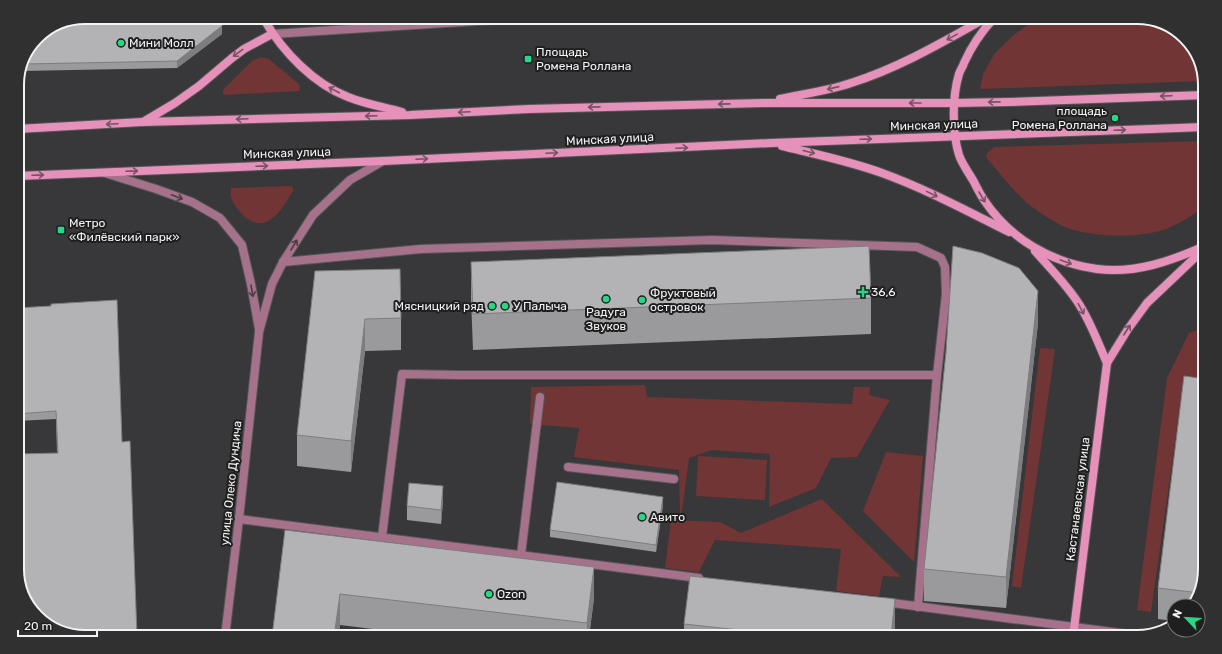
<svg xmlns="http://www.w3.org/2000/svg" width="1222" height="654" viewBox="0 0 1222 654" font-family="Rubik,sans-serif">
	<rect width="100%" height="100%" fill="#383739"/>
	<g fill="#713535">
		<polygon points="1039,17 1137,17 1168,24 1194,47 1205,81 980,89 983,74 995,53 1015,34"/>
		<polygon points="261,57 269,59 299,84 300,88 299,91 225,95 223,94 223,90 252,61"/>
		<path d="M1205,141V206C1192,216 1178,225 1163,230C1138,238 1099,237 1074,230C1062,228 1037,211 1027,203C1012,189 999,173 986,157L987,153L994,147Z"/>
		<path d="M289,186L293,187V191C286,202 279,217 266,222C251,228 236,211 231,197C230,195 231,191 231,188Z"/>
		<polygon points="1205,327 1205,400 1181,400 1151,612 1137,610 1167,378 1189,333"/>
		<polygon points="1040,348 1055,349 1021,588 1012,586"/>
		<polygon points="645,385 647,397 852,404 854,387 870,387 869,395 890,400 857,457 831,458 816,488 769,507 770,454 711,450 689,458 682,511 680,515 679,470 574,457 579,428 530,424 531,387"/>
		<polygon points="886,452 923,456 914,562 863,511"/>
		<polygon points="698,456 767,460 765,500 696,496"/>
		<polygon points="822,499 901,577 883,576 879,596 836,591 841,549 715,540 699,572 665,568 671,520 720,522 741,533"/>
	</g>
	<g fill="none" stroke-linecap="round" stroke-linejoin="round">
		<defs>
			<g id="lane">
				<polyline points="272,34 493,20"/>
				<polyline points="283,262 421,249 712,240 917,247 941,258 945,267 946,294 937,375 918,607"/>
				<polyline points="568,467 674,479"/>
				<polyline points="239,519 699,578"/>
				<polyline points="382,537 402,374 461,375 937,375"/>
				<polyline points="521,555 540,397"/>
				<polyline points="885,602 1142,636"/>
			</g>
			<g id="street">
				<polyline points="105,173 156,189 192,202 220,218 242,245 251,284 259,329"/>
				<polyline points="225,637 239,519 259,332 272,284 283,262 313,215 350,180 383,161"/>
			</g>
			<g id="secondary">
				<path d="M994,18C981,32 972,45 964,63C963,67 960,70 959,74C952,97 952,132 959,155C962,164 969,173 974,182C977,188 980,194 984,200C1010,239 1052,263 1097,269C1135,274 1171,261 1205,246"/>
				<path d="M265,21C283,52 314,84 348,97C365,104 384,107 402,112"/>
				<path d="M780,99C803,94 828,91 851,83C899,68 943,42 986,18"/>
				<polyline points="143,122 175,103 199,86 232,58 244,49 272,34"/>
				<polyline points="17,129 142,122 410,115 529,109 763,103 954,103 1009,102 1205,95"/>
				<path d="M782,146C815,154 849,161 882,173C926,189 967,211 1009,232"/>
				<polyline points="17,176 383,161 771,143 1205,127"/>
				<path d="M1035,251C1049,267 1065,283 1077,301C1090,320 1098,343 1107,363"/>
				<polyline points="1073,637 1107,363 1128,329 1147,303 1205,248"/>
			</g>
		</defs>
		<use href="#lane" stroke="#565557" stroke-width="10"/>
		<use href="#street" stroke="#565557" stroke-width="10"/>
		<use href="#secondary" stroke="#565557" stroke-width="10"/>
		<use href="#lane" stroke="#a6728b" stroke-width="8"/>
		<use href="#street" stroke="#a6728b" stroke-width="8"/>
		<use href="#secondary" stroke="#e591ba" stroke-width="8"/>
	</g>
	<g fill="#9a9a9d">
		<polygon points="222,34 177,68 21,71 37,37"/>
		<polygon points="471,262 871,298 871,334 473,350 471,298"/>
		<polygon points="315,271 401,318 401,350 365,351 351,472 297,466 297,435"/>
		<polygon points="117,300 57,453 56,419 17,421 17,308 51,306"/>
		<polygon points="1038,323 1006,608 924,601 924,569"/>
		<polygon points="443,500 441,524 407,520 407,506"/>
		<polygon points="663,505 656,552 550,537 550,530"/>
		<polygon points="285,530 594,598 589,637 438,637 340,625 338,637 272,637"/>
		<polygon points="1205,569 1198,600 1192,606 1174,606 1174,621 1158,619 1158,588"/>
		<polygon points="684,624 895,631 895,637 684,637"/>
	</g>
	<g fill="#7d7d7f">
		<polygon points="222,26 222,34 177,68 177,61"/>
		<polygon points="1038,291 1038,323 1006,608 1006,577"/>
		<polygon points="365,319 365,351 351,472 351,441"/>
		<polygon points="443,486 443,500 441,524 441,510"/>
		<polygon points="663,497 663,505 656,552 656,545"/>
		<polygon points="594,567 594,598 589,637 587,637 587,623"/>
		<polygon points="340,594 340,625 338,637 334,637"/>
		<polygon points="895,599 895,637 891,637"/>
	</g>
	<g fill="#b3b3b6" stroke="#7d7d7f">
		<polygon points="222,21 222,26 177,61 25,64 37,37 59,22"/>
		<polygon points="869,246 871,298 473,314 471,262"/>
		<polygon points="953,246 982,253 1019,268 1038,291 1006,577 924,569 946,352"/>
		<polygon points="400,269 401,318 365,319 351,441 297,435 315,271"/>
		<polygon points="117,300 122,442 130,441 137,637 85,637 54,630 28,607 17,574 17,454 58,453 56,411 17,414 17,308 51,306 51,304"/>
		<polygon points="1184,376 1205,379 1205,569 1200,593 1158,588"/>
		<polygon points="557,482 663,497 656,545 550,530"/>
		<polygon points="409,483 443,486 441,510 407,506"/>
		<polygon points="285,530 594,567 587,623 340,594 334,637 272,637"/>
		<polygon points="690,576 895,599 891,637 804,637 684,624"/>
	</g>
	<defs><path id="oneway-shaft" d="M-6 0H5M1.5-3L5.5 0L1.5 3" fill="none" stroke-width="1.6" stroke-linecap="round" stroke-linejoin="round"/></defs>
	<g stroke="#785265">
		<use href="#oneway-shaft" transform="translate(952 37) rotate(151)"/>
		<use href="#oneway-shaft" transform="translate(238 53) rotate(144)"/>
		<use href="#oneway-shaft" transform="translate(833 88) rotate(167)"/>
		<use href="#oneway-shaft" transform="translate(334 90) rotate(-152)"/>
		<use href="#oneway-shaft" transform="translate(1166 96) rotate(178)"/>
		<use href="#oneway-shaft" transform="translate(994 102) rotate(179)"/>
		<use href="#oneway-shaft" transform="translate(915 103) rotate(-180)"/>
		<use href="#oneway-shaft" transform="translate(724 104) rotate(179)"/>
		<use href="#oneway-shaft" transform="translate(594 107) rotate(179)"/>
		<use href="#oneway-shaft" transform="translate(464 112) rotate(177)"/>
		<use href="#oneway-shaft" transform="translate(371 116) rotate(178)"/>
		<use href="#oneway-shaft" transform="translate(242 119) rotate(178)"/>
		<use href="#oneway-shaft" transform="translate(112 124) rotate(177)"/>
		<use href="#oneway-shaft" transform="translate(1120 130) rotate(-2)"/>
		<use href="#oneway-shaft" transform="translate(866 139) rotate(-2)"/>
		<use href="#oneway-shaft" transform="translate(682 148) rotate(-3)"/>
		<use href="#oneway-shaft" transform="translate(809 152) rotate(14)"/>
		<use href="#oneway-shaft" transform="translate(552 153) rotate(-3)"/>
		<use href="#oneway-shaft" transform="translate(422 159) rotate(-3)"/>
		<use href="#oneway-shaft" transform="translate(262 166) rotate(-2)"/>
		<use href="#oneway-shaft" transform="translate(132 171) rotate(-2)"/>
		<use href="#oneway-shaft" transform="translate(38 175) rotate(-2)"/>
		<use href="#oneway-shaft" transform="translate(932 194) rotate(26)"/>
		<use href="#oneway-shaft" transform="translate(982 197) rotate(59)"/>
		<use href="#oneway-shaft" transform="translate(1066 262) rotate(20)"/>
		<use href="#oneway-shaft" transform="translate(1081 309) rotate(62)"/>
		<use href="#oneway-shaft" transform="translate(1127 330) rotate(-57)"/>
	</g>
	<g stroke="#4e3c45">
		<use href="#oneway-shaft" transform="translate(177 197) rotate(21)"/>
		<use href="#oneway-shaft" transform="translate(294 245) rotate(-58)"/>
		<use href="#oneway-shaft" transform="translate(252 291) rotate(80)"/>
	</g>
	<g fill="#26d886" stroke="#1f1f1f" stroke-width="1.5">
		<circle cx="121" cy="43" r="4"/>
		<rect x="524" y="55" width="8" height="8" rx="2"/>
		<circle cx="1115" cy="118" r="4"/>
		<rect x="57" y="226" width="8" height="8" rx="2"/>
		<path d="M861 286h4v4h4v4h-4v4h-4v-4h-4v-4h4z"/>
		<circle cx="606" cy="299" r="4"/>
		<circle cx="642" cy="300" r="4"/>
		<circle cx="492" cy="306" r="4"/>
		<circle cx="505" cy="306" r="4"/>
		<circle cx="642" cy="517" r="4"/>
		<circle cx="489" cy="594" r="4"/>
	</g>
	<g text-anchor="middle" stroke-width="4" stroke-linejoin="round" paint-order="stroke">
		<g font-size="12" fill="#f4f3f4" stroke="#1f1f1f" text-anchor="start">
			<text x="129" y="47">Мини Молл</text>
			<text x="536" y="56">Площадь<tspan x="536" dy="14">Ромена Роллана</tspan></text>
			<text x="1107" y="115" text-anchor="end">площадь<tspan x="1107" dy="14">Ромена Роллана</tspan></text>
			<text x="69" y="227">Метро<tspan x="69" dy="14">«Филёвский парк»</tspan></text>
			<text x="871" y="296">36,6</text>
			<text x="650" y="297">Фруктовый<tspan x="650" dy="14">островок</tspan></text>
			<text x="484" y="310" text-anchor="end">Мясницкий ряд</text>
			<text x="513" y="310">У Палыча</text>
			<text x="606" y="316" text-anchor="middle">Радуга<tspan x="606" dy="14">Звуков</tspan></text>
			<text x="650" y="521">Авито</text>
			<text x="497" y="598">Ozon</text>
		</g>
		<g font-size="12" fill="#f4f3f4" stroke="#1f1f1f">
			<text transform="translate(934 125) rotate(-2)" y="4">Минская улица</text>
			<text transform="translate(610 139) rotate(-3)" y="4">Минская улица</text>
			<text transform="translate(287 153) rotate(-2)" y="4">Минская улица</text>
			<text transform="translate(231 483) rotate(-84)" y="4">улица Олеко Дундича</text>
			<text transform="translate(1078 499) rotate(-83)" y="4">Кастанаевская улица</text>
		</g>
	</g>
	<path d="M0 0H1222V654H0ZM85 24H1137A61 61 0 0 1 1198 85V569A61 61 0 0 1 1137 630H85A61 61 0 0 1 24 569V85A61 61 0 0 1 85 24Z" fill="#303030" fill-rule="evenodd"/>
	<path fill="none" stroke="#f4f3f4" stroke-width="2" d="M85 24H1137A61 61 0 0 1 1198 85V569A61 61 0 0 1 1137 630H85A61 61 0 0 1 24 569V85A61 61 0 0 1 85 24Z"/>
	<g transform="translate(1186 618) rotate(295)"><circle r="19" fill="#1f1f1f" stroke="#747474"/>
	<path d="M0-3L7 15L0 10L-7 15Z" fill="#26d886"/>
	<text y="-6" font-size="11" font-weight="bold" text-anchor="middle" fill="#f4f3f4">N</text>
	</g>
	<path d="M18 630v6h79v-6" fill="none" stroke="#f4f3f4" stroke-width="2"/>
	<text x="24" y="630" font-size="12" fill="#f4f3f4" stroke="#1f1f1f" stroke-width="3" paint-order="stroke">20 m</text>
</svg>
